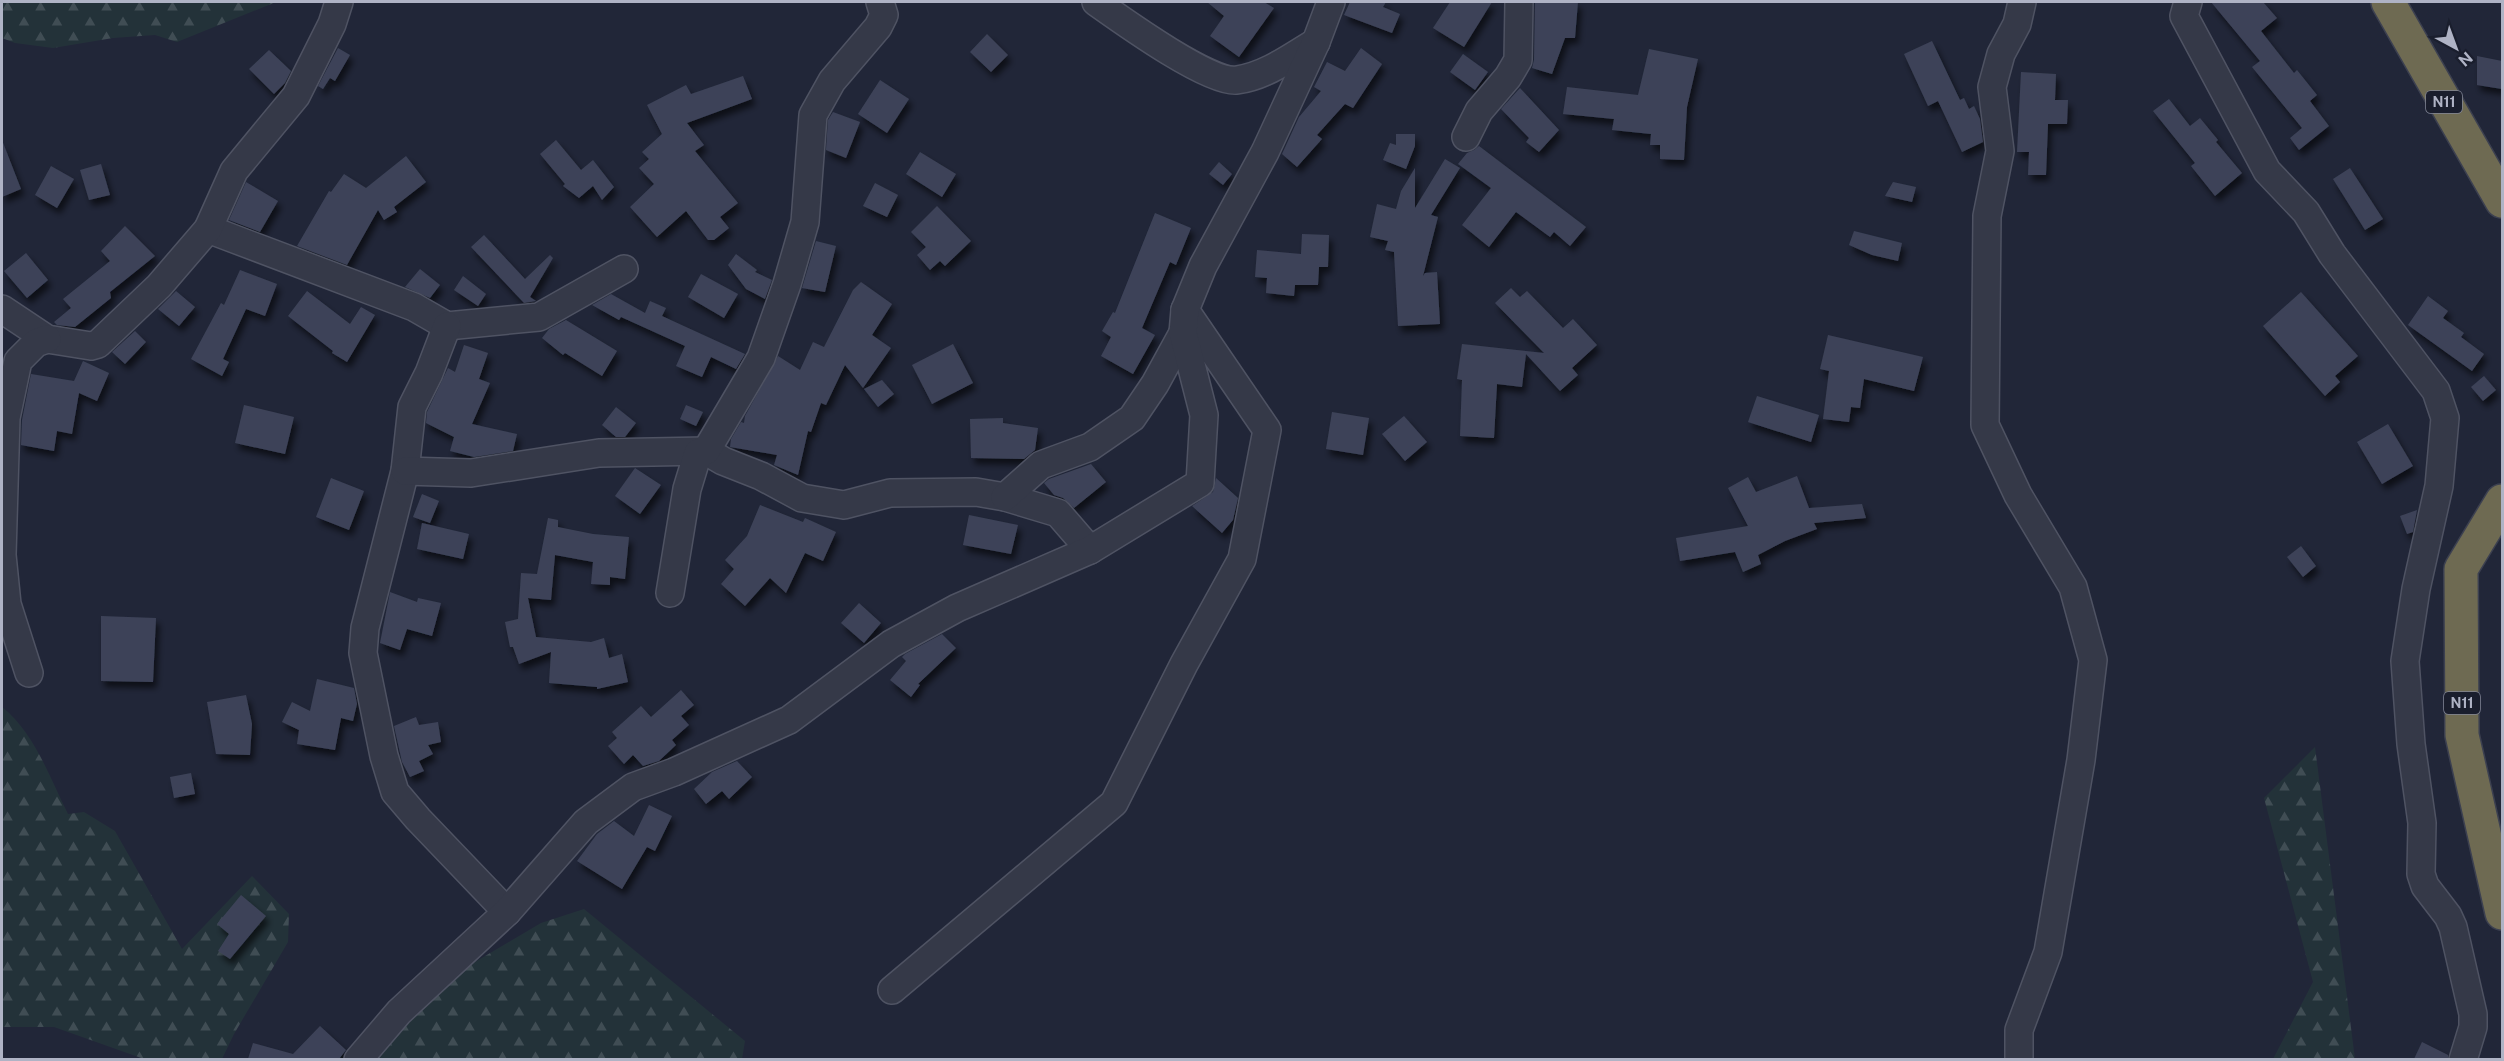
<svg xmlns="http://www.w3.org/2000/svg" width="2504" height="1061" viewBox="0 0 2504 1061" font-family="'Public Sans',sans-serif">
	<defs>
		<pattern id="forest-firs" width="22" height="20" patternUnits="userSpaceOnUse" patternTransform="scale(1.5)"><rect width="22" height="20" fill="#233239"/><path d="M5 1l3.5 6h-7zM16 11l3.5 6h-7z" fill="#404d54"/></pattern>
		<filter id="shadow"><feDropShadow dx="3.5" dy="6" stdDeviation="3" flood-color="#0009"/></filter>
	</defs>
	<rect width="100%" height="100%" fill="#212638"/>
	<g fill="url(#forest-firs)">
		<polygon points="2,2 320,2 276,2 177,42 155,35 113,38 53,48 15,43 2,38"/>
		<path d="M2,707C34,732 50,778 68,814L84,812L115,831L182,949L252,876L289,914L288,942L234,1034L222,1059H144L54,1027H2Z"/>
		<polygon points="2315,747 2355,1059 2273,1059 2313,982 2264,798"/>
		<polygon points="584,909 745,1041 742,1059 374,1060 453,975 541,923"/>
	</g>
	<g fill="#3d4358" filter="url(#shadow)">
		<polygon points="1207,2 1264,2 1274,8 1239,57 1210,36 1224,16"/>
		<polygon points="1350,2 1386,2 1383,7 1400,14 1392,33 1344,15"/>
		<polygon points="1450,2 1492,2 1464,47 1433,28"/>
		<polygon points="1535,2 1578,2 1575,38 1565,38 1552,74 1532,68 1534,60"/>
		<polygon points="2211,2 2263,2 2277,18 2261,31 2294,73 2297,70 2317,95 2310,101 2329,126 2299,150 2290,138 2302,128 2252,67 2260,61"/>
		<polygon points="987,34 1008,55 991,72 970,52"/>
		<polygon points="1932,41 1960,100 1964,98 1969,109 1974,106 1980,119 1983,142 1962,152 1938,101 1928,106 1904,54"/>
		<polygon points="338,48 350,55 335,81 330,78 323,89 318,86"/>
		<polygon points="1361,48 1382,64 1353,108 1345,104 1317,135 1322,139 1297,167 1282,154 1299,117 1321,91 1314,87 1327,62 1345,71"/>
		<polygon points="1649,49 1698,59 1687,107 1684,160 1660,159 1660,145 1650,145 1651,134 1612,130 1614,119 1563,114 1567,87 1638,95"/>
		<polygon points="269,50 291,71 285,83 274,94 249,69"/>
		<polygon points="1463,54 1488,72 1475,90 1450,72"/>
		<polygon points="2477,56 2502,61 2502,89 2477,85"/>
		<polygon points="2021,72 2056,74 2055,100 2068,100 2067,124 2048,124 2046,175 2028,175 2029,152 2017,152"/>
		<polygon points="743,76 752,99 687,123 704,145 695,151 738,203 720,217 729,228 714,240 708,240 686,211 657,237 630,207 654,184 639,168 649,159 642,152 662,134 647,105 686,85 691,94"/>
		<polygon points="880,80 909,99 887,133 858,114"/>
		<polygon points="1520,88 1559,130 1539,152 1526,142 1529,138 1501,109"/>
		<polygon points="2169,99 2190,126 2200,118 2218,140 2216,142 2242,173 2215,196 2191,166 2195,163 2153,111"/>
		<polygon points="833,112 860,122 846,158 826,150 828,120"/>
		<polygon points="1396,134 1415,134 1415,146 1406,169 1383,160 1390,143 1396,145"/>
		<polygon points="2,140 21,189 2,197"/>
		<polygon points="556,140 581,170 593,160 614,187 602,200 593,186 579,198 563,186 565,184 540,154"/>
		<polygon points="1479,146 1586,227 1570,246 1554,232 1550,237 1516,212 1489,247 1462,225 1491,188 1458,164 1467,153 1474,150"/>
		<polygon points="920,152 956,174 942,197 906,174"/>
		<polygon points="406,156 426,182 394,207 397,212 384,220 378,210 347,265 297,246 329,191 331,192 344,174 366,188"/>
		<polygon points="1445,159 1460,168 1431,215 1438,217 1423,276 1425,273 1437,272 1440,324 1398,326 1394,252 1385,250 1388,241 1370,237 1377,204 1396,209 1401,191 1415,168 1415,208"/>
		<polygon points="1219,162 1232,174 1223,185 1209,174"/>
		<polygon points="101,164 110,195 89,200 80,170"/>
		<polygon points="51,166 74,179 57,208 35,195"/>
		<polygon points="2350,168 2383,219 2365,230 2333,179"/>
		<polygon points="246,182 278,201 260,232 229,220"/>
		<polygon points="1893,182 1916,187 1912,202 1885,196"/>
		<polygon points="875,183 898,195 887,217 863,206"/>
		<polygon points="937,206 971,241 945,266 940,261 930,270 917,255 926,247 911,232"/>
		<polygon points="1155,213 1191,228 1176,265 1170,262 1142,328 1155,335 1133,374 1101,356 1111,337 1102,331 1113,312 1115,313"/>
		<polygon points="125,226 155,256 110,292 111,298 75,327 57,325 54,322 71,308 63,299 110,261 101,251"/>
		<polygon points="1854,231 1902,243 1898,261 1872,255 1849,245"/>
		<polygon points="1302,234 1329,235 1328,267 1319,267 1318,285 1295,285 1294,296 1266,293 1267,278 1255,277 1257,250 1301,254"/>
		<polygon points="484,235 525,279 550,255 553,258 530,297 536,301 524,303 471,247"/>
		<polygon points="816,241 836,246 825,292 802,288"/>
		<polygon points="26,253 48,280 27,298 4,271"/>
		<polygon points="736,254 757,270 755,272 772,280 765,299 746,289 728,265"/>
		<polygon points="420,269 440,285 430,298 405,287"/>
		<polygon points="240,270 277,284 265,316 246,309 223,359 229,362 222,376 191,359 221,303 224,305"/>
		<polygon points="701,274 738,294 724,318 688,297"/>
		<polygon points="463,276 486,294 478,306 454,290"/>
		<polygon points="861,282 892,304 872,335 891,348 863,388 845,365 826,405 821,403 811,432 808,431 798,475 774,465 777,455 730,447 731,439 741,422 744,423 745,416 778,356 800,370 813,342 824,347 853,290"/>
		<polygon points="1511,288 1520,297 1527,291 1563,328 1573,319 1597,345 1572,368 1578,375 1560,391 1526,354 1522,387 1497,384 1494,438 1460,436 1462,380 1457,379 1462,344 1544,353 1495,303"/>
		<polygon points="176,291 195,307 179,326 158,309"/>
		<polygon points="307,291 350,324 361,307 375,315 347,362 332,353 333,351 288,316"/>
		<polygon points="2301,292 2358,356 2335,376 2340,382 2325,396 2263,326"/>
		<polygon points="611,294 645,313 650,301 666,308 662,316 745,354 736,369 711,357 702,377 676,366 685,346 621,317 619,320 592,305"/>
		<polygon points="2428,296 2448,311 2443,318 2464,333 2461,337 2484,354 2472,371 2408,325"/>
		<polygon points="566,320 617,351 602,376 565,353 563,355 542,338 549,329"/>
		<polygon points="135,331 146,342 125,364 112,352"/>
		<polygon points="1828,335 1923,357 1914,391 1864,379 1860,408 1851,407 1849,422 1823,419 1829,371 1820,369"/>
		<polygon points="953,344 973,383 932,404 912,365"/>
		<polygon points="464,345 488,353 479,379 490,383 472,424 517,434 513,451 474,457 450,451 454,437 426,423 427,412 448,368 455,372"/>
		<polygon points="83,361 109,373 97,401 79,393 72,434 57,431 54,451 21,445 22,420 31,374 74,381"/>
		<polygon points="2484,376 2496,390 2483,401 2471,387"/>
		<polygon points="882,380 894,394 878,407 864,389"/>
		<polygon points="1757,396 1819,415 1811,442 1748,422"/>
		<polygon points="244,405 294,417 285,454 235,443"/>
		<polygon points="686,405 703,412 696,426 680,419"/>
		<polygon points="616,407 636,423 625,437 616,437 602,425"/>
		<polygon points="1332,412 1369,418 1363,455 1326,449"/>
		<polygon points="1404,416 1427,442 1405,461 1382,434"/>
		<polygon points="1003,418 1003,423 1038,428 1035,450 1024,459 971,458 970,419"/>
		<polygon points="2388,424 2413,466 2382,484 2357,442"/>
		<polygon points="1091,464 1106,482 1074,508 1063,498 1054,495 1044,483 1049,479"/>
		<polygon points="635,468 661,485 640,514 615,496"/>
		<polygon points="1797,476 1809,508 1862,504 1866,518 1814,523 1817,529 1785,541 1758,555 1761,564 1743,572 1735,552 1680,561 1676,538 1748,526 1728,488 1748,477 1756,492"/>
		<polygon points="331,478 364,491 349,530 316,517"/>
		<polygon points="1216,478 1238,498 1233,520 1222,533 1192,506 1213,492"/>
		<polygon points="422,494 439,501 430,523 413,517"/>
		<polygon points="760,505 803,522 805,518 836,532 823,561 805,553 786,593 770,578 745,606 721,584 734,569 725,560 747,536"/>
		<polygon points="2417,510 2413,532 2407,534 2400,516"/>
		<polygon points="969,515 1018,525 1011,554 963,545"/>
		<polygon points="548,518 558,520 558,527 593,534 629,537 625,579 610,577 610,585 591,584 593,562 555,555 551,600 528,598 536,637 591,642 604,638 609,658 622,654 628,682 597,689 597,687 549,683 551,652 519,664 513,647 510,647 505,622 518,619 521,573 537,574"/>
		<polygon points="422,523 469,534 463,559 417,549"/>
		<polygon points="2301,546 2316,566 2303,577 2287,557"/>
		<polygon points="390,592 417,602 418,598 441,603 432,636 407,629 400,650 380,643"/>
		<polygon points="859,603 881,623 864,643 841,623"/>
		<polygon points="101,616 156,618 153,682 101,681"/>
		<polygon points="942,634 956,648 918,684 920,685 911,697 890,680 906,661 902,657 905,654"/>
		<polygon points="317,679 354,688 357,704 353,721 341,718 335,750 297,744 299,730 282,722 292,702 310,711"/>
		<polygon points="681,690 694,705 681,716 689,725 672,740 676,745 659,761 643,766 633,755 624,764 608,746 617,738 612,732 641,706 651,717"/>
		<polygon points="246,695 252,724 250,755 216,754 207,702"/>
		<polygon points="416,717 419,725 438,722 441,742 428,745 433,754 419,761 424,771 410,777 402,762 394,726"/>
		<polygon points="737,761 752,777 729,799 722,791 706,804 694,789 712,772"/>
		<polygon points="191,773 195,794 174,798 170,777"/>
		<polygon points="649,805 672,816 655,851 647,847 622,889 577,861 597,834 614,821 634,836"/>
		<polygon points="241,895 266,916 230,959 218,951 229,934 217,924"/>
		<polygon points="320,1026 346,1050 339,1059 248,1059 253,1043 293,1054"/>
		<polygon points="2422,1042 2448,1055 2448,1059 2414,1059"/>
	</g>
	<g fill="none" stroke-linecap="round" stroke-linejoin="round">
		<defs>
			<g id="minor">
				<path d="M1096,2C1120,19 1210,84 1237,80C1266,76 1291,57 1316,42"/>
				<polyline points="2188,2 2184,16 2267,171 2306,212 2332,254 2436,391 2445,418 2439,486 2416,589 2405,661 2411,744 2422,823 2421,874 2425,886 2448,916 2453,927 2473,1014 2473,1027 2463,1060"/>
				<polyline points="1466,137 1479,111 1508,77 1518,60 1519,2"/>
				<polyline points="208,229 414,307 447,326 539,317 624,269"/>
				<polyline points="2,309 47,339 91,346 98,344 159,286 208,229 234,171 296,96 332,24 339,2"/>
				<polyline points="447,326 429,373 412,407 405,471 365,628 363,653 384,756 395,792 418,819 507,912"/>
				<polyline points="405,471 471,473 599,453 706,451 723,461 761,476 802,498 844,505 890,493 976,492 1005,497 1058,513 1090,550"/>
				<polyline points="1005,497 1041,465 1090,447 1132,418 1155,384 1183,333"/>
				<polyline points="670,593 687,489 698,453 706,451 761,358 787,284 805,222 813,115 832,81 878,27 884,15 880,2"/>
				<polyline points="29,673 7,604 2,555 6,418 18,361 36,343 47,339"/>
				<polyline points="892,990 1114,803 1184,664 1242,559 1267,430 1185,310"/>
				<polyline points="358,1060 399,1012 507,912 586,822 633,787 674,772 789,720 891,644 957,608 1090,550 1200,483 1204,415 1183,333 1185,310 1203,266 1265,152 1316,42 1331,2"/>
				<polyline points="2019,1060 2019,1030 2048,952 2081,760 2093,660 2073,587 2018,495 1985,425 1987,216 2000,151 1992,87 2001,54 2017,24 2022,2"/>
			</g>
			<g id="highway">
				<polyline points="2388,2 2502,201"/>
				<polyline points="2502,501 2461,569 2462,735 2502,913"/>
			</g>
		</defs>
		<use href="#minor" stroke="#4f5363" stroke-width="30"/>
		<use href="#highway" stroke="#3c4050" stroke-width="36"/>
		<use href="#minor" stroke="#353948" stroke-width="27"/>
		<use href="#highway" stroke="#6e6a52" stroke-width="33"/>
	</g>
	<g text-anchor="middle" stroke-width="6" stroke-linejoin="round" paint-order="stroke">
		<g fill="#1a1e2d" stroke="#828697" stroke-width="1.5">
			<rect x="2426" y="91" width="36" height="22" rx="4.5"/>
			<rect x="2444" y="692" width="36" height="22" rx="4.5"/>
		</g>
		<g font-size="14" font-weight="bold" fill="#afb3c5">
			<text x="2444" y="107">N11</text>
			<text x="2462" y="708">N11</text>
		</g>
	</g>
	<rect width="2504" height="1061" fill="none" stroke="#afb3c5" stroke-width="6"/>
	<g transform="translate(2456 48) rotate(139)" stroke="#1a1e2d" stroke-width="4.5" paint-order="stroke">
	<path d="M0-4.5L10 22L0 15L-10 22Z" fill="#afb3c5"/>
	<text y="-9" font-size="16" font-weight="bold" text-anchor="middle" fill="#afb3c5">N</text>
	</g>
</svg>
